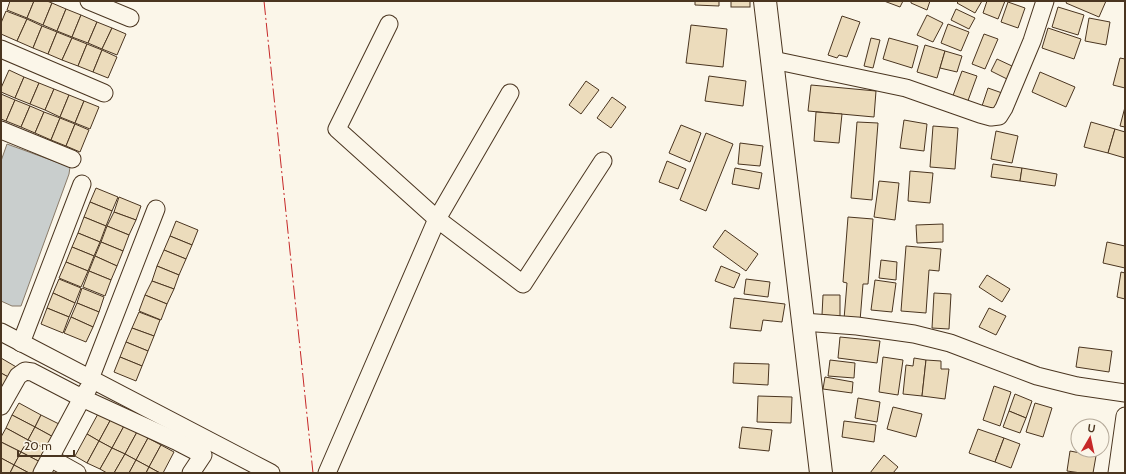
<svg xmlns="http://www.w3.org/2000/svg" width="1126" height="474" viewBox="0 0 1126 474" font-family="Cabin,sans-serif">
	<rect width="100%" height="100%" fill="#fbf6e9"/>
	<polygon fill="#c9cecd" stroke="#887966" points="7,144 70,167 69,174 21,306 12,306 1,301 1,161"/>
	<g fill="#ecdcbc" stroke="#4a3520">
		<polygon points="10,1 34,1 27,18 7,10"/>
		<polygon points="34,1 47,1 52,3 43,25 27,18"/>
		<polygon points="695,1 719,1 719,6 695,5"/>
		<rect x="731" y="1" width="19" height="6"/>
		<polygon points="884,1 903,1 900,7"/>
		<polygon points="911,1 930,1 927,10 911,3"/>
		<polygon points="959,1 982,1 975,13 957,3"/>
		<polygon points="987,1 1005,1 998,19 983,13"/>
		<polygon points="1067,1 1106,1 1099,17 1066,3"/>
		<polygon points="1008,2 1025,8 1018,28 1001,22"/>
		<polygon points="52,3 66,9 57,31 43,25"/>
		<polygon points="1058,7 1084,15 1078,35 1052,27"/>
		<polygon points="66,9 81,15 72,37 57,31"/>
		<polygon points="956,9 975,18 969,29 951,20"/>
		<polygon points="6,11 27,19 17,41 1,34 1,23"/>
		<polygon points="81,15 97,22 88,43 72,37"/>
		<polygon points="927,15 943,23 933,42 917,35"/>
		<polygon points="842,16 860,22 847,57 839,55 837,58 828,55"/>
		<polygon points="1089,18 1110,22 1106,45 1085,41"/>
		<polygon points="27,19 42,26 33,48 17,41"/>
		<polygon points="97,22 112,28 102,49 88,43"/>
		<polygon points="948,24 969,32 961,51 941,43"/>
		<polygon points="691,25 727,29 723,67 686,63"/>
		<polygon points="42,26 57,32 48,54 33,48"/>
		<polygon points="112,28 126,34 117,55 102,49"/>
		<polygon points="1048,28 1081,39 1074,59 1042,48"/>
		<polygon points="57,32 72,38 62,60 48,54"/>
		<polygon points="984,34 998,39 985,69 972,64"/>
		<polygon points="72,38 87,44 78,66 62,60"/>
		<polygon points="871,38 880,40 873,68 864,66"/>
		<polygon points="889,38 918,46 912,68 883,59"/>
		<polygon points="87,44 102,50 93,72 78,66"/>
		<polygon points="925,45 945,51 937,78 917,72"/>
		<polygon points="102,50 117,57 108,78 93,72"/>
		<polygon points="945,51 962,56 957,72 940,68"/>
		<polygon points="1120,58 1125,59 1125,88 1113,85"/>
		<polygon points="997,59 1012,66 1007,79 991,71"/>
		<polygon points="9,70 24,77 15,98 1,92 1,88"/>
		<polygon points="962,71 977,76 966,106 951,101"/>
		<polygon points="1040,72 1075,87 1066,107 1032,92"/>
		<polygon points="709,76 746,81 743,106 705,101"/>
		<polygon points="24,77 39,83 30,104 15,98"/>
		<polygon points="586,81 599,90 581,114 569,105"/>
		<polygon points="39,83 54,89 45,110 30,104"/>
		<polygon points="811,85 876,91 874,117 808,111"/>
		<polygon points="988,88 1005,94 998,114 981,109"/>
		<polygon points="54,89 69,95 60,117 45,110"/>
		<polygon points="1,94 15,100 6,121 1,119"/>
		<polygon points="69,95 84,101 75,123 60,117"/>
		<polygon points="612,97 626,107 611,128 597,118"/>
		<polygon points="15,100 30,106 21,127 6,121"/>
		<polygon points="84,101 99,107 90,129 75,123"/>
		<polygon points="30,106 44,112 35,133 21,127"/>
		<polygon points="1125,107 1125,127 1120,126"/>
		<polygon points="44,112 60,118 51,140 35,133"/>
		<polygon points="816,112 842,114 839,143 814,141"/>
		<polygon points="60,118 75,124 66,146 51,140"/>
		<polygon points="904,120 927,124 924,151 900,148"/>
		<polygon points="857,122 878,123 872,200 851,198"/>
		<polygon points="1091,122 1115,129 1108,153 1084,147"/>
		<polygon points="75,124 89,130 80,152 66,146"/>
		<polygon points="681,125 701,133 690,162 669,153"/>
		<polygon points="933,126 958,128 955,169 930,167"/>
		<polygon points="1115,129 1125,132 1125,158 1108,153"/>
		<polygon points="996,131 1018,136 1012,163 991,159"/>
		<polygon points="706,133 733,144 706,211 680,200"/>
		<polygon points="740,143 763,146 760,166 738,164"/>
		<polygon points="667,161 686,169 678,189 659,182"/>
		<polygon points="993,164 1022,168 1020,181 991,177"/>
		<polygon points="735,168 762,173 759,189 732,184"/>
		<polygon points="1022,168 1057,174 1055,186 1020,181"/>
		<polygon points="910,171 933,173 930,203 908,201"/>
		<polygon points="879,181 899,183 895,220 874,217"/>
		<polygon points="96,188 118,197 112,211 90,202"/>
		<polygon points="119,197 141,206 136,220 114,212"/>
		<polygon points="90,202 112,211 106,226 84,217"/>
		<polygon points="114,212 136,220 129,235 107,226"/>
		<polygon points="84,217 106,226 100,242 78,233"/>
		<polygon points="848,217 873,219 868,284 863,284 860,321 844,319 847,283 843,282"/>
		<polygon points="176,221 198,230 192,245 170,236"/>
		<polygon points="943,224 943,242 917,243 916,225"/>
		<polygon points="107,226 129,235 123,251 101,242"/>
		<polygon points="725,230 758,254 746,271 713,247"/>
		<polygon points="78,233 100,242 94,256 72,247"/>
		<polygon points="170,236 192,245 186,259 164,250"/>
		<polygon points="101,242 123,251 117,266 95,256"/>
		<polygon points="1107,242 1125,246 1125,268 1103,263"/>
		<polygon points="906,246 941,249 939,271 929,270 926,313 901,311"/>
		<polygon points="72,247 94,256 88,271 66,262"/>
		<polygon points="164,250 186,259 179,275 157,266"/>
		<polygon points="95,256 117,266 111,280 89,271"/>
		<polygon points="881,260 897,262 896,280 879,278"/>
		<polygon points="66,262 88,271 81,287 59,278"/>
		<polygon points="157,266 179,275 174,289 152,281"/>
		<polygon points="721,266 740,274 734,288 715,281"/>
		<polygon points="89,271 111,280 105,296 83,287"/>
		<polygon points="1121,272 1125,273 1125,299 1117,297"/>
		<polygon points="987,275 1010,289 1002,302 979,287"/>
		<polygon points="59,279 81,288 75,303 53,293"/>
		<polygon points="746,279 770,282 768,297 744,294"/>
		<polygon points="875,280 896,283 892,312 871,310"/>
		<polygon points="152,281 174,289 167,304 145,295"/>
		<polygon points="82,288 104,297 99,312 77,303"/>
		<polygon points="53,293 75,303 69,317 47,308"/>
		<polygon points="934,293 951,294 949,329 932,328"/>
		<polygon points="145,295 167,304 161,320 139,311"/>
		<polygon points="823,295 840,295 840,316 822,315"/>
		<polygon points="734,298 785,304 782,322 763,320 761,331 730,328"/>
		<polygon points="77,303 99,312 93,327 71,317"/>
		<polygon points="47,308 69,317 63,333 41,324"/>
		<polygon points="989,308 1006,316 996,335 979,327"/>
		<polygon points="139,312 160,320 154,336 132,328"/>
		<polygon points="71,317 93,327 86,342 64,333"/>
		<polygon points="132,328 154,336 148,351 126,342"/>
		<polygon points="840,337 880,341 877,363 838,358"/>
		<polygon points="126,342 148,351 142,366 120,357"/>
		<polygon points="1079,347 1112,351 1109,372 1076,367"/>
		<polygon points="120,357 142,366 136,381 114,372"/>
		<polygon points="883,357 903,360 898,395 879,392"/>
		<polygon points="1,358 18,368 12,379 1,373"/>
		<polygon points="914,358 926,360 922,396 903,394 906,365 913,366"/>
		<polygon points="830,360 855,363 854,378 828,376"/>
		<polygon points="926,360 941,361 941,369 949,369 945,399 922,396"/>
		<polygon points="734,363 769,364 768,385 733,383"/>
		<polygon points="1,373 12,379 6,391 1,388"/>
		<polygon points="825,377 853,382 852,393 823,389"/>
		<polygon points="994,386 1011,392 1000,426 983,420"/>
		<polygon points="1015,394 1032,401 1026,418 1009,411"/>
		<polygon points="758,396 792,397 791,423 757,422"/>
		<polygon points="858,398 880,402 877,422 855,418"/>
		<polygon points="19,403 41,415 35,427 12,415"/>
		<polygon points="1035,403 1052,408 1043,437 1026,432"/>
		<polygon points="893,407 922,414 916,437 887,429"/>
		<polygon points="1009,411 1026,418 1020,433 1003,427"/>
		<polygon points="99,412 111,419 99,441 87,434"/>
		<polygon points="12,415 35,427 28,440 6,428"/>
		<polygon points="41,415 63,426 57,439 35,427"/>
		<polygon points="111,419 124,426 112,448 99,441"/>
		<polygon points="844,421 876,425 874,442 842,437"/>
		<polygon points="124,426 137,432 125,454 112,448"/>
		<polygon points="35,427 57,439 50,451 28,440"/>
		<polygon points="742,427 772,430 769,451 739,448"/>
		<polygon points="6,428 28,440 21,452 1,442 1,437"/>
		<polygon points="978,429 1004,438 995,462 969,453"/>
		<polygon points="137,432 148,438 136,460 125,454"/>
		<polygon points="87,434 99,441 87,463 75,456"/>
		<polygon points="148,438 161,445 149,467 136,460"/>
		<polygon points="1004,438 1020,444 1011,468 995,462"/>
		<polygon points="28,440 50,451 44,464 21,452"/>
		<polygon points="99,441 112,448 100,469 87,463"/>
		<polygon points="1,442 21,452 14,465 1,458"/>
		<polygon points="161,445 174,452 163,473 160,473 149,467"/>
		<polygon points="112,448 125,454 114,473 107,473 100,469"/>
		<polygon points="1070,451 1096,456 1093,473 1081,473 1067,471"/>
		<polygon points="21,452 44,464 39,473 29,473 14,465"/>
		<polygon points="125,454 136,460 129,473 114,473"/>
		<polygon points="884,455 898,467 893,473 870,473"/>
		<polygon points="1,458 14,465 10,473 1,473"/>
		<polygon points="136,460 149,467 146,473 129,473"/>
		<polygon points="14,465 29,473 10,473"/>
		<polygon points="149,467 160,473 146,473"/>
	</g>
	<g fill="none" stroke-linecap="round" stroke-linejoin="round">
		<defs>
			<g id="minor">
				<polyline points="89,1 130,18"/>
				<polyline points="389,24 337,129 437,219 510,93"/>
				<polyline points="1,49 104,93"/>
				<polyline points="773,60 906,88 980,114 991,117 999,116 1004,108 1032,41 1045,1"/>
				<polyline points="1,130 72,159"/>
				<polyline points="803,322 857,326 914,334 950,343 1037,376 1077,386 1125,393"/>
				<polyline points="1,332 271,473"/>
				<polyline points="21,343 82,184"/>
				<polyline points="90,379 156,209"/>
				<polyline points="1,406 18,376 25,371 32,372 82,398 88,389"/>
				<polyline points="50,458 77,473"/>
				<polyline points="42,473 82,398 176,441 203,455 191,473"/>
				<polyline points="327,473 437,219 523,284 603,161"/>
				<polyline points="1117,473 1125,416"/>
			</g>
			<polyline id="secondary" points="765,1 821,473"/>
		</defs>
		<use href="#minor" stroke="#4a3520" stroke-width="19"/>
		<use href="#secondary" stroke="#4a3520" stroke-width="24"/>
		<use href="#minor" stroke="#fbf6e9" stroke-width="17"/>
		<use href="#secondary" stroke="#fbf6e9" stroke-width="22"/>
		<polyline stroke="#c62828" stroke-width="1" stroke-dasharray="14 3 2 3" stroke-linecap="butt" points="264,1 313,473"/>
	</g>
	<rect width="1126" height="474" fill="none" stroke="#4a3520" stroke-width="4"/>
	<g transform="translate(1090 438) rotate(9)"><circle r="19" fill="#fbf6e9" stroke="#b4a999"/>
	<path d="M0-3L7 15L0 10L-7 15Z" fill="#c62828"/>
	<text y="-6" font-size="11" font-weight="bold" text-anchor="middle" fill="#4a3520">U</text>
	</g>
	<path d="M18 450v6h56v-6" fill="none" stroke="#4a3520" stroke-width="2"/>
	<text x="24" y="450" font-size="12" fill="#4a3520" stroke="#fbf6e9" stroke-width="3" paint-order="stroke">20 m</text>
</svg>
